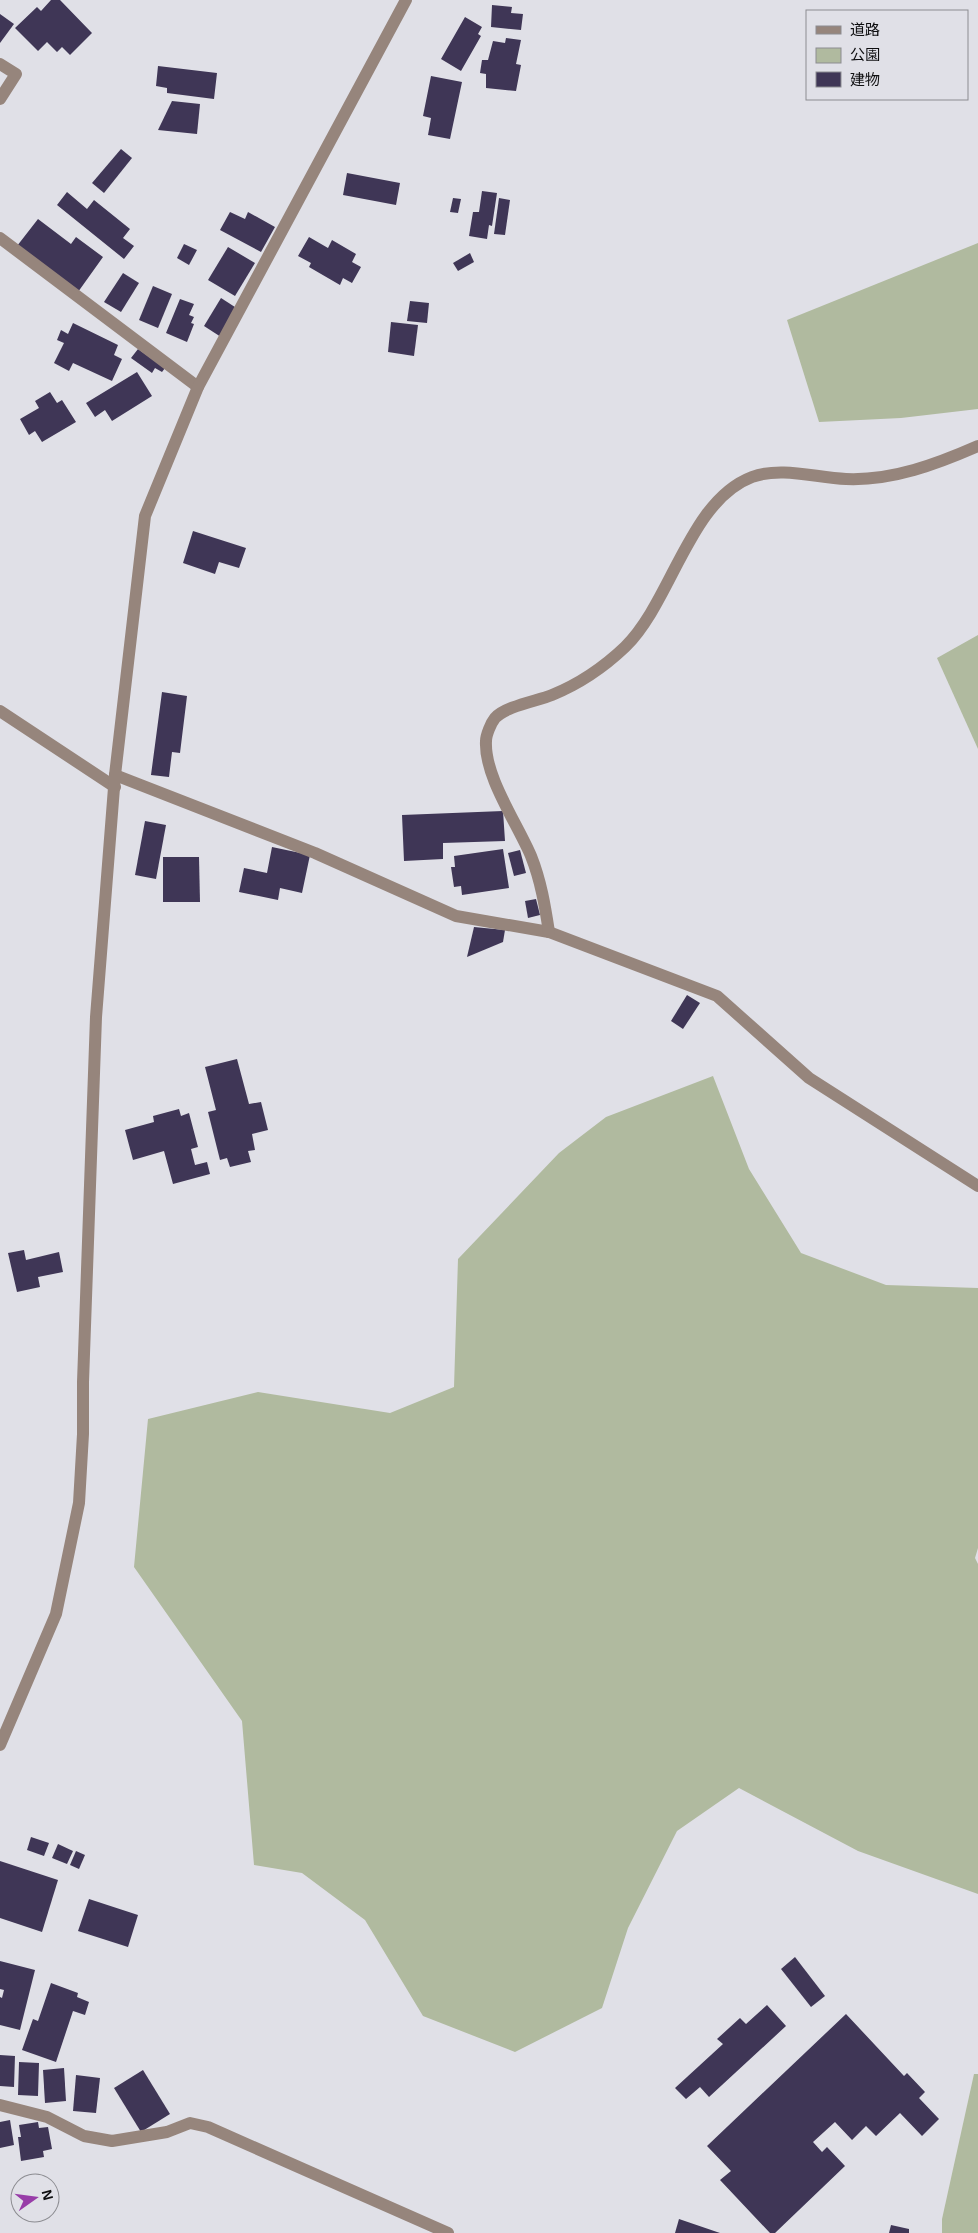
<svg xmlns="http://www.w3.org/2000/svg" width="978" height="2233" viewBox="0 0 978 2233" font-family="Helvetica,'Noto Sans JP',sans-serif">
	<rect width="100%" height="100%" fill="#e0e0e7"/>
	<g fill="#b0ba9f">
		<polygon points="978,243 978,409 901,418 819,422 787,320"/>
		<polygon points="978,635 978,749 937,658"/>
		<polygon points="713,1076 749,1169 801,1253 886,1285 978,1288 978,1548 975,1558 978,1564 978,1894 858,1851 739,1788 677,1831 628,1928 602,2008 515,2052 423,2016 365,1920 302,1873 254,1865 242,1721 134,1567 148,1419 258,1392 390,1413 454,1387 458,1259 559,1153 606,1117"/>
		<polygon points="974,2074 978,2074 978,2233 942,2233 942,2219"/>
	</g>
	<g fill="#3f3656">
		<polygon points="51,0 60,0 92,33 70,55 62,47 57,52 47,42 38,51 15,28 37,7 41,11"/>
		<polygon points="492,5 512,7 511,13 523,14 521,30 491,27"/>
		<polygon points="0,14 14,24 0,43"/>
		<polygon points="465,17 482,27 478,34 481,36 461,71 441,59"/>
		<polygon points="506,38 521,40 516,64 521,65 516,91 486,88 486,74 480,73 482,60 488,60 493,41 505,43"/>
		<polygon points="158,66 217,73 214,99 167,93 167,88 156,86"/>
		<polygon points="431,76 462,82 450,139 428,135 431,118 423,116"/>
		<polygon points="172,101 200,104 197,134 158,130"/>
		<polygon points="121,149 132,158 104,193 92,183"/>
		<polygon points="347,173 400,183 396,205 343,195"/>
		<polygon points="482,191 497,193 492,226 489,225 487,239 469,236 473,212 479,212"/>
		<polygon points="67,192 87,209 94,200 130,229 123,238 134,246 124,259 57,205"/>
		<polygon points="453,198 461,199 458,213 450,212"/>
		<polygon points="499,198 510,200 505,235 494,234"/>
		<polygon points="230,212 245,219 248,212 275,227 261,252 220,230"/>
		<polygon points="38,219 71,244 76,237 103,257 78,292 17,246"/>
		<polygon points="309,237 328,248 332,240 356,254 352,262 361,267 352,283 343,278 340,285 309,267 311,263 298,256"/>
		<polygon points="184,244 197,250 189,265 177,258"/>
		<polygon points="228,247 255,263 235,296 208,280"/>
		<polygon points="470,253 474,262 458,271 453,263"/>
		<polygon points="123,273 139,283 121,312 104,302"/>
		<polygon points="153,286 172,294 158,328 139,320"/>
		<polygon points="221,298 238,309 221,337 204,326"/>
		<polygon points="180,299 194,304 189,315 194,317 191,323 194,324 187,342 166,333"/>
		<polygon points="410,301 429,303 427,323 407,321"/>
		<polygon points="391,322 418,325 414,356 388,352"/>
		<polygon points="73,323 118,345 114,355 122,359 112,381 73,363 69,371 54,363 64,343 57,340 61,330 68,334"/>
		<polygon points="138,349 165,368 162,372 155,368 152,373 131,358"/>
		<polygon points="137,372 152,396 112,421 105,410 95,417 86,403"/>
		<polygon points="50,392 57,403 62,400 76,422 42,442 35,431 29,435 20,419 39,408 35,401"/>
		<polygon points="193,531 246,548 239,568 219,562 215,574 183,563"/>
		<polygon points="162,692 187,696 180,753 172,752 169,777 151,775"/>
		<polygon points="503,811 505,841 443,843 443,859 404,861 402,815"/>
		<polygon points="145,821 166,825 156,879 135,875"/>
		<polygon points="272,847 310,855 302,893 280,888 278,900 239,892 244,868 267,873"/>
		<polygon points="503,849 509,888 462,895 461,886 454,887 451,867 455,867 454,856"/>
		<polygon points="520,850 526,873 514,876 508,853"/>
		<polygon points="163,857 199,857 200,902 163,902"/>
		<polygon points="536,899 540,915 528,918 525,901"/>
		<polygon points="474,927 505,930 503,942 467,957"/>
		<polygon points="687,995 700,1003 683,1029 671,1021"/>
		<polygon points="237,1059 249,1104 261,1102 268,1130 252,1134 255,1150 248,1151 251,1162 230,1167 227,1158 220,1160 208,1112 216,1110 205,1067"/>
		<polygon points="179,1109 181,1116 189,1113 198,1147 191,1149 195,1165 207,1162 210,1174 173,1184 164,1151 133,1160 125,1130 154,1122 153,1116"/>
		<polygon points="24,1250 26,1260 59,1252 63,1272 38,1277 40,1287 17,1292 8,1253"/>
		<polygon points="31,1837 49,1843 44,1856 27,1850"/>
		<polygon points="58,1844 73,1851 67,1864 52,1858"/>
		<polygon points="76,1851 85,1855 79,1869 70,1865"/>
		<polygon points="0,1861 58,1880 42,1932 0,1918"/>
		<polygon points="89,1899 138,1915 128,1947 78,1931"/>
		<polygon points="795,1957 825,1996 811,2007 781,1969"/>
		<polygon points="0,1961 35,1970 20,2030 0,2025 0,1997 2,1998 4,1990 0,1989"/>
		<polygon points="51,1983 78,1993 77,1997 89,2002 85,2015 73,2011 56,2062 22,2050 33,2019 38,2021"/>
		<polygon points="767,2005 786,2026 709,2097 700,2087 686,2099 675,2088 723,2044 717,2039 740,2018 746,2024"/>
		<polygon points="846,2014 904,2076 907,2073 925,2092 919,2098 939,2119 922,2136 900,2113 876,2136 866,2126 852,2140 835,2122 813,2142 822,2152 827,2147 845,2166 775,2233 770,2233 720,2180 731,2171 707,2146"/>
		<polygon points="0,2055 15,2056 14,2087 0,2086"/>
		<polygon points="19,2062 39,2063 38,2096 18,2095"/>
		<polygon points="64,2068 66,2101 45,2103 43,2070"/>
		<polygon points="143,2070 170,2114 141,2132 114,2088"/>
		<polygon points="76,2075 100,2078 96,2113 73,2111"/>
		<polygon points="10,2120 14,2145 0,2148 0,2122"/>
		<polygon points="38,2122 39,2128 48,2127 52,2149 43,2151 44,2157 21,2161 18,2137 21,2137 19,2125"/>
		<polygon points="679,2219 720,2233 675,2233"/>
		<polygon points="891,2225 909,2229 909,2233 889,2233"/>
	</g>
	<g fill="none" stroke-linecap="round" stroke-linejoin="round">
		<g stroke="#96857c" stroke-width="12">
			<polyline points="0,64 16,74 0,99"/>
			<polyline points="0,238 198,387"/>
			<polyline points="0,711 115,787"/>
			<polyline points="115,775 315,853 456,916 549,932 717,996 809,1078 978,1186"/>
			<path d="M549,932C545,906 541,881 531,856C517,823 484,776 486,741C486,735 491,723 495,718C506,706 537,701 552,695C579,684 604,667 625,647C672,601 689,501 752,477C782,466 816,478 846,479C892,481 937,464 978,446"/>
			<polyline points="0,1745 56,1614 79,1503 83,1434 83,1382 96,1017 115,775 145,516 198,387 406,0"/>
			<polyline points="0,2105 47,2117 84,2136 112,2141 167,2132 190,2123 208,2127 448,2233"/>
		</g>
	</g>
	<rect x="806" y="10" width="162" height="90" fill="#e0e0e7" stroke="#8c8c91"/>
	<rect x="816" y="26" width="25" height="8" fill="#96857c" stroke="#8c8c91"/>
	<text x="850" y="35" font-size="15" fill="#0e0e10">道路</text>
	<rect x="816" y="48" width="25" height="15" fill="#b0ba9f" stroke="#8c8c91"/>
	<text x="850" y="60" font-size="15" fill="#0e0e10">公園</text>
	<rect x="816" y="72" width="25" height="15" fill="#3f3656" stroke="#8c8c91"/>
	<text x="850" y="85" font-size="15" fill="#0e0e10">建物</text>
	<g transform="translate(35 2198) rotate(76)"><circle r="24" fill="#e0e0e7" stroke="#8c8c91"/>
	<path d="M0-4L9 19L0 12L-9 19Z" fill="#983da8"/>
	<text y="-8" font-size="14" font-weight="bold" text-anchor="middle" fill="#0e0e10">N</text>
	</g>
</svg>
